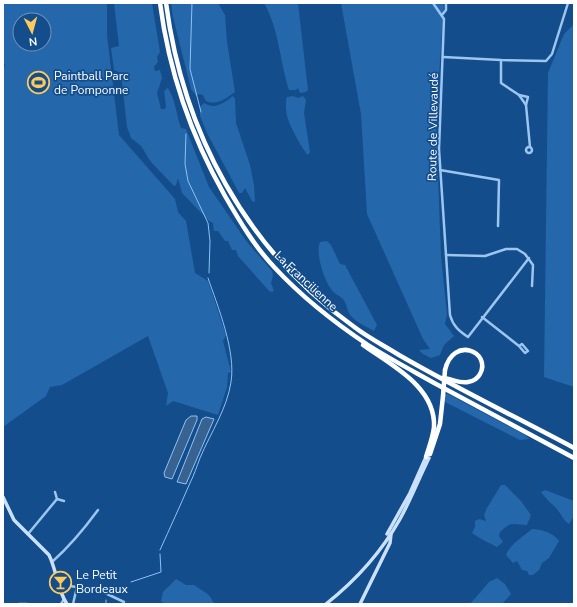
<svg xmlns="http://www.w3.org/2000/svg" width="577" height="607" viewBox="0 0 577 607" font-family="'Nunito Sans',sans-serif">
	<rect width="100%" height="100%" fill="#134d8c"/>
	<g fill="#2567ab" fill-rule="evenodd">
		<path d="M3,3H107V35L119,135L175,199L178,212L186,221L195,273L208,281L226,335L223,341L231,372L228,373L227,387L218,415L173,401L166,406L168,393L148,336L62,385L50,387L46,396L3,427V74L5,64L3,63ZM20,20H44V44H20Z"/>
		<path d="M114,3H152L160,52L157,57L158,62L154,67L155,71L160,70L162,78L157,93L161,109H165L166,106L164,91L168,88C176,101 176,114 181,128L186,129L209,187L247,242L272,271L273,276L271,283L274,291L270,292L238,256L236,250H232L228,241H225L218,231H214L213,223L209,221L182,193L178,178L176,185L174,186L151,162L141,146L131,138L127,127L121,73L114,70L111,48L119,46Z"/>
		<path d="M171,3H218L225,15L227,42L235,92C226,98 218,106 206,101L203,95L199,94L196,96L191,89L173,17Z"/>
		<path d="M264,3H298L308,90L306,92L300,93L298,88L296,90H289C280,62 279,29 264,3Z"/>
		<polygon points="341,3 444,3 439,76 440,95 436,122 441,256 447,315 445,324 454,336 444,345 440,355 431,358 423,354 419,350 430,349 423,339 367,214 361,114"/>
		<polygon points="574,24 574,387 544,377 548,73 564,34"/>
		<path d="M233,96L235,99L236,123L250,165L254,185L255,202L252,201L245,188L242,193H239L207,133L200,116V107L204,103C215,110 224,103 233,96Z"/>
		<path d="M293,96L298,98L303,96L306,100L304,113L310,152L308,155C302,149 291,128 288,119C286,114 285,102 287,97Z"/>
		<path d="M327,241L331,245L340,264L345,265L377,325L374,331C367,327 358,323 353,318C346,312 348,305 343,299C339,295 334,294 331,289C324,280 315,252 320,242Z"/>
		<polygon points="445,394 448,394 525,435 529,439 520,440 447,403 444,401"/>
		<path d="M501,485H505L521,501L531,515L527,525C511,525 513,520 500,532L499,536L503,542L497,547C488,542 480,539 472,533L475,527V521L479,519L486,521L484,515L487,508Z"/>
		<path d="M545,490L574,501V516L569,524C562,519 562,515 557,509C551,503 546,499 541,492Z"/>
		<path d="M532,529C541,529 554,533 559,541L549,558L542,563L539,570L533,575H529L527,571L522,570L517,561L513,563L506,555C510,544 524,536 532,529Z"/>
		<polygon points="497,578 505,584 511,594 502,604 470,604 489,582"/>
		<polygon points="176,579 186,585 194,585 209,595 214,603 165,604 161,601 163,592"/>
	</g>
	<g fill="#386290" stroke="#8ec1f4">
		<polygon points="191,416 197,416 197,420 172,479 165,477 164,473 186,420"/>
		<polygon points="206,417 214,419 186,484 177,482 202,419"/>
	</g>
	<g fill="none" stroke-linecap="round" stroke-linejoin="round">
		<g stroke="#8ec1f4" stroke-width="1">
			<polyline points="192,3 190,69 201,112"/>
			<polyline points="186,134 185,164 188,181 208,223 210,241 209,273"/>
			<path d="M160,550C170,528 180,506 190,483C194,475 197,466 200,458C211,432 227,409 231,382C236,351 218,307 208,278"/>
			<polyline points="131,582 161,572 160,554"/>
			<polyline points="106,600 106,604"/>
		</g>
		<g stroke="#9cc5f0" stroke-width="2.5">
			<path d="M433,3L444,19L439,149L450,315C453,326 459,331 468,337L529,258"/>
			<polyline points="442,15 446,10 446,3"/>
			<polyline points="443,57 501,60 546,61 552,54 568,3"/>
			<polyline points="501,60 501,83 519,95 526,105 530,147"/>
			<polyline points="519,95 528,97 526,105"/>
			<circle cx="529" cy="150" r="3"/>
			<polyline points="440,170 499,180 498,226"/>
			<polyline points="446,255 485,256 506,249 517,249 525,254 533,265 532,286"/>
			<polyline points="482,317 519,346 525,353 528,351 522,344 519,346"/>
			<polyline points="55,492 57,499 64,501"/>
			<polyline points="28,534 57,499"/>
			<path d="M52,562C70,546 84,529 98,510"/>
			<polyline points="59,586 65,585 103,592 124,602"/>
			<polyline points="19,604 27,604"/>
			<polyline points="61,604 64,599"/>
			<polyline points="73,604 77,587"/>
		</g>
		<g stroke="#cae1fb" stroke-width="3.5">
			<path d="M3,497L14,520L49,555C57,571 57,590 67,604"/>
			<polyline points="387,534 410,493 426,457"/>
			<path d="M326,604C355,581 382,551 400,519C411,499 419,478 429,458"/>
			<polyline points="360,604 390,543 391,534"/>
		</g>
		<g stroke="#fff" stroke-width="4.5">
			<path d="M160,3C169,72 191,136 225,196C240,222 255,247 275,268C302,297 335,323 368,345C390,359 413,371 436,384C482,409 528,433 574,458"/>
			<path d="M166,3C183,132 246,250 353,326C367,337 383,345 399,355C456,388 516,417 574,448"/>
			<path d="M363,345C391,365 436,387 434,427C433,437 429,447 426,457"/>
			<path d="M441,378C451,378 459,384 468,382C474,381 478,378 480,374C492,352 453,335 445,370"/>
			<polyline points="430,454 440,424 443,396"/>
		</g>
		<polyline stroke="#fff" stroke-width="4.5" points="443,396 445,370"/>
	</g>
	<defs>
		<symbol id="stadium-ring" viewBox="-11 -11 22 22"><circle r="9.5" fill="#134d8c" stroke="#ffc95b" stroke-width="1.5"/><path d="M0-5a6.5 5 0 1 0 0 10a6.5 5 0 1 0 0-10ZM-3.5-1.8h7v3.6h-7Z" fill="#ffc95b"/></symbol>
		<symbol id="bar-ring" viewBox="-11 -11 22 22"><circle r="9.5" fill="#134d8c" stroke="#ffc95b" stroke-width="1.5"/><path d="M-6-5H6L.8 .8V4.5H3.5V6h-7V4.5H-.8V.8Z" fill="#ffc95b"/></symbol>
	</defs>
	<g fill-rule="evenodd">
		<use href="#stadium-ring" x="26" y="70" width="25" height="25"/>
		<use href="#bar-ring" x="48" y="570" width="25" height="25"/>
	</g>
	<g text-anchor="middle" stroke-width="3.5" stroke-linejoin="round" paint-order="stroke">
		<g font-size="12" fill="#fff" stroke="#134d8c" text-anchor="start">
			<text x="54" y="80">Paintball Parc<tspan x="54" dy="14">de Pomponne</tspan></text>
			<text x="76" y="579">Le Petit<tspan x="76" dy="14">Bordeaux</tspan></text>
		</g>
		<g font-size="12" fill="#fff" stroke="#134d8c">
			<text transform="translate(433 127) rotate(-89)" y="4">Route de Villevaudé</text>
			<text transform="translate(306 281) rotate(43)" y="4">La Francilienne</text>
		</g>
	</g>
	<rect width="577" height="607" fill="none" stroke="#ffffff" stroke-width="8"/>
	<g transform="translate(32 32) rotate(174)"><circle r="19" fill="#134d8c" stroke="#7194ba"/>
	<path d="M0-3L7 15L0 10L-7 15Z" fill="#ffc95b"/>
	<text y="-6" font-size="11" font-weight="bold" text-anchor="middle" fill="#ffffff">N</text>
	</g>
</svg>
